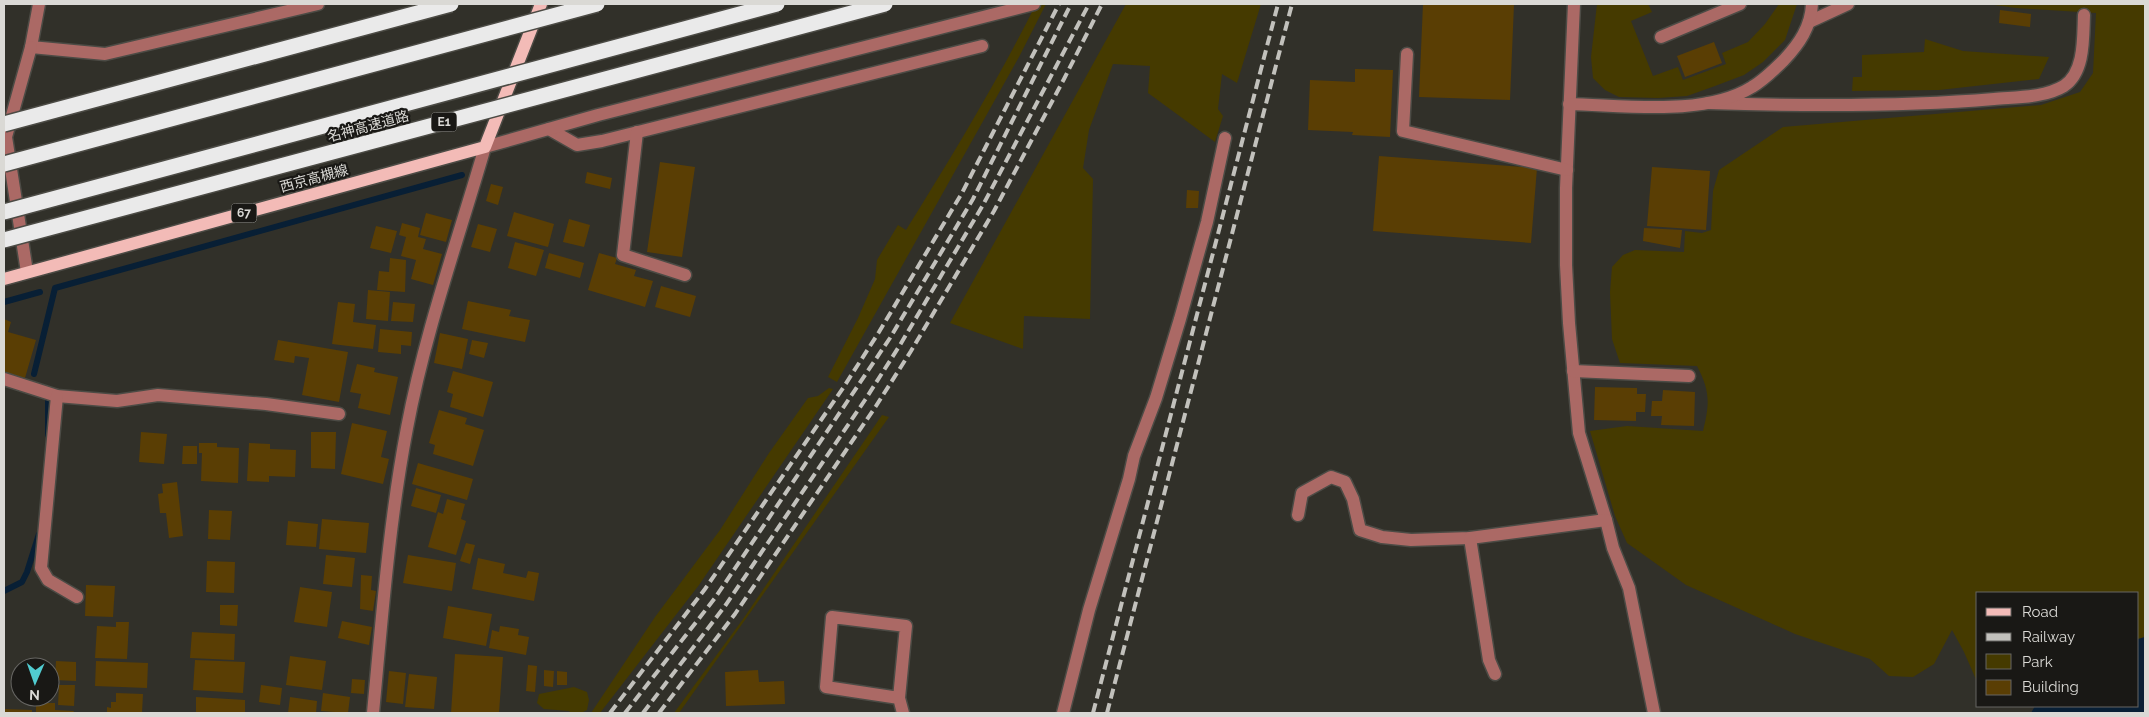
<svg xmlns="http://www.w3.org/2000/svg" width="2149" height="717" viewBox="0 0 2149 717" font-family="Raleway,'Noto Sans JP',sans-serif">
	<rect width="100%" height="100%" fill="#313029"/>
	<g fill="#453a00">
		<path d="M1036,4H1046L1019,57L837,382L828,377L858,318L875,279L877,260L898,225L906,230C952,156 997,82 1036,4Z"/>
		<polygon points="1126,4 1261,4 1237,83 1222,74 1218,109 1223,116 1215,142 1148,93 1150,66 1113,64 1089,130 1083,168 1093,179 1090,319 1024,316 1023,349 950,323"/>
		<polygon points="1597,4 1648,4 1652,12 1631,21 1653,76 1678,67 1683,80 1726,64 1722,53 1748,42 1765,24 1779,4 1797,4 1785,40 1763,62 1744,75 1715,86 1687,96 1658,98 1619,97 1605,90 1593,78 1591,57"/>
		<path d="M1987,4H2145V637L2138,639V593H1978V684L1964,652L1952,630L1934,664L1913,677L1889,676L1870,659L1795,634L1686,585L1627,543L1615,516L1590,431L1627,426L1703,431C1710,403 1710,391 1697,366L1620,363L1612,339L1610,292L1612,267L1623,255L1635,250L1684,252L1685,231L1702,233L1711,230L1713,191L1719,170L1783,127L2041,105L2080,92L2093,73L2096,13L2016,8Z"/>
		<polygon points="1925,39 1963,51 2049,57 2039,79 1939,90 1852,91 1853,77 1862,77 1862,55 1924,52"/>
		<polygon points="829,388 833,389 699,585 600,713 591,713 655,617 720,530 769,453 808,398 818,396"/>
		<polygon points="882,415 889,417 679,713 674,713 743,619"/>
		<polygon points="574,687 587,692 589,700 587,710 581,713 571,713 569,711 544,709 537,703 539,694"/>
	</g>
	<polygon fill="#081f35" points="2145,637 2145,713 2031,713 2035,706 2138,706 2138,639"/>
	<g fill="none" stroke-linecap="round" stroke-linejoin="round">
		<g stroke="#081f35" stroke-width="6">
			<polyline points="4,302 40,292"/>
			<polyline points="34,374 55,288 462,175"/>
			<polyline points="48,435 48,401"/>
			<polyline points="4,591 22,582 27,572 39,534"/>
		</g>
	</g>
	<g fill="#5a3e04">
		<polygon points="1423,4 1514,4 1510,100 1419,97"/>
		<polygon points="2000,10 2031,14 2030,27 1999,23"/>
		<polygon points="1714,42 1722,63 1685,77 1677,56"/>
		<polygon points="1355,69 1393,70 1390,137 1352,135 1353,132 1308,130 1310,80 1355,82"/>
		<polygon points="1379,156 1537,168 1531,243 1373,231"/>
		<polygon points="660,162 695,167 682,257 647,252"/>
		<polygon points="1652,167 1710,171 1706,230 1647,226"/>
		<polygon points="587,172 612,178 610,189 585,183"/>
		<polygon points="491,184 503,187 498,205 486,201"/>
		<polygon points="1187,190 1199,191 1198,208 1186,208"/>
		<polygon points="514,212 554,224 548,247 507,236"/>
		<polygon points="426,213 452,220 446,242 420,235"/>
		<polygon points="569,219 590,225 584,247 563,242"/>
		<polygon points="402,223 420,228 418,237 426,239 423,249 442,254 433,285 411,279 416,260 401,256 406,237 399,235"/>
		<polygon points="478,224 497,229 490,252 471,247"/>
		<polygon points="376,226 397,231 391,253 370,248"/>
		<polygon points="1644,228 1682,230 1680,248 1643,241"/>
		<polygon points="515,242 544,250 536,276 508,268"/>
		<polygon points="549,253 584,263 580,278 545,268"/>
		<polygon points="599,253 617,258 615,264 636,270 634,276 653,281 645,307 588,290"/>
		<polygon points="390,258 406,260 405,292 377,290 379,271 389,272"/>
		<polygon points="661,286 696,296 690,317 655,307"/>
		<polygon points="368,290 390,292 388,321 366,319"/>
		<polygon points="468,301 511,310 509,316 530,320 525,342 462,329"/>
		<polygon points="338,302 355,304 353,322 376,325 373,349 332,344"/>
		<polygon points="393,302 415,304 413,322 391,321"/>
		<polygon points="4,319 11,322 8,332 36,340 25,378 4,372"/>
		<polygon points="380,329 412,332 411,346 401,345 401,354 378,352"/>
		<polygon points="440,333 468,339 462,369 434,363"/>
		<polygon points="278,340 348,352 339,402 302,395 309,358 295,356 294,363 274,360"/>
		<polygon points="472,340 488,343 484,358 469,354"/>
		<polygon points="357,364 375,368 374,372 398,377 390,415 358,408 361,394 350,392"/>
		<polygon points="453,371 493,382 483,417 450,407 453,394 447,392"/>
		<polygon points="1595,387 1637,388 1637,394 1646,394 1645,412 1636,412 1636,421 1594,420"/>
		<polygon points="1663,390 1695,392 1694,426 1661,425 1662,416 1651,416 1652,401 1662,401"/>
		<polygon points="439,410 467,418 465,424 484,430 473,466 433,454 435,445 429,443"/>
		<polygon points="352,423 387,431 381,457 389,459 383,484 341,474"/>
		<polygon points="141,432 167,434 164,464 139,462"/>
		<polygon points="311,432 336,432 335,469 311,468"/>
		<polygon points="199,443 217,443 217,447 239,448 238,483 201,481 202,453 199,453"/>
		<polygon points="249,443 270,444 270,449 296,450 295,477 269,476 269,482 247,481"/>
		<polygon points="183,446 197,446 197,464 182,464"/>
		<polygon points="418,463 473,479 467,500 412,484"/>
		<polygon points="177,482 183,536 169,538 166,513 160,513 158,494 163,493 162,484"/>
		<polygon points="416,488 441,495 436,513 411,506"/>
		<polygon points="447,499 465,504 461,519 466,521 456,555 428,547 438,512 443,514"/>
		<polygon points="209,510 232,511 230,540 208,539"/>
		<polygon points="322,519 369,523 366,553 319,549"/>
		<polygon points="288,521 318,524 316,547 286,545"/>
		<polygon points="466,543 475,545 470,564 460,561"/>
		<polygon points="326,555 355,558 352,587 323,584"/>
		<polygon points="408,555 456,563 452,591 403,583"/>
		<polygon points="478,558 505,564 503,573 526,578 528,571 539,573 534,601 472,589"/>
		<polygon points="207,561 235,562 234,593 206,592"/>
		<polygon points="361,575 372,576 371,590 376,591 373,611 360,609"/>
		<polygon points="86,585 115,586 113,617 85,616"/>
		<polygon points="300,587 332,592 327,627 294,622"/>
		<polygon points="220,605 238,605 237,626 220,625"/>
		<polygon points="448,606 492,614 486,646 443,638"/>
		<polygon points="342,621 372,627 369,645 338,638"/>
		<polygon points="116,622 129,622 127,659 95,658 97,626 116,627"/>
		<polygon points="500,626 519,629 518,635 529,637 526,655 489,648 492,630 499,632"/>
		<polygon points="192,632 235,634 234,660 190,658"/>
		<polygon points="455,654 503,657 499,713 451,713"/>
		<polygon points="290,656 326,661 322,690 286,685"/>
		<polygon points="195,660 245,662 243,693 193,690"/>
		<polygon points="56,661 76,662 76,681 55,680"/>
		<polygon points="96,661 148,663 147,688 95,686"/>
		<polygon points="528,665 537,666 535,692 526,691"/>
		<polygon points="544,670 554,671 553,687 544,686"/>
		<polygon points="758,670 759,682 784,681 785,704 726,706 725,672"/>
		<polygon points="389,671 406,673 403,704 386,702"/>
		<polygon points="557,671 567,672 567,685 557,685"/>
		<polygon points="409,674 437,677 434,709 405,707"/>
		<polygon points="352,679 365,680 364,694 351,693"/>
		<polygon points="59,685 75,685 74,706 58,705"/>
		<polygon points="261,685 282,688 280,705 259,702"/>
		<polygon points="116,693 143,694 142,713 107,713 107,707 111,708 111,702 116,702"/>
		<polygon points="323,693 350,697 348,713 321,711"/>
		<polygon points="196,697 245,700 245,713 196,713"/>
		<polygon points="290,697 317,701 316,713 288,713"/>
		<polygon points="36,703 55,703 55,710 74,711 73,713 36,713"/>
		<polygon points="4,709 32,710 32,713 4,713"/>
	</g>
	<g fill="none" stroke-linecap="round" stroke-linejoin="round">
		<defs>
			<g id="minor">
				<polyline points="39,4 31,47 105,54 318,4"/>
				<polyline points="1574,4 1566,188 1566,265 1569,323 1579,433 1606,520 1613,548 1629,588 1654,713"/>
				<polyline points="1809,22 1848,4"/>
				<polyline points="1661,37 1740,4"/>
				<polyline points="1407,54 1403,131 1567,170"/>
				<path d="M1708,103C1803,106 1899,107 1994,99C2016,97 2044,98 2064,86C2085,72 2083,38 2084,15"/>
				<path d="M1569,104C1624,105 1704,117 1752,87C1764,80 1775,69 1784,60C1799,44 1811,27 1812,4"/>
				<polyline points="549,129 577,145 602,141 982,46"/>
				<polyline points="637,132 623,255 685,275"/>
				<polyline points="27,272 6,137 31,47"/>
				<polyline points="1573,371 1689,376"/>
				<polyline points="4,379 57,396 117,401 158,395 266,404 339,414"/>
				<polyline points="57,396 41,568 48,580 77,597"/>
				<polyline points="1298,515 1302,493 1331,477 1345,482 1353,499 1360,530 1382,537 1411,540 1470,538 1606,520"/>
				<polyline points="1470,538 1489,660 1495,674"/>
				<polyline points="899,698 826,687 832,617 906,626 899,698 903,713"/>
				<path d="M373,713C382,618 389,522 407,428C425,332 458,240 485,147L598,115L1034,4"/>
				<polyline points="1063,713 1089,610 1129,479 1134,456 1156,398 1180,319 1207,222 1225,138"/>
			</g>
			<polyline id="major" points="4,279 485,147 541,4"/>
		</defs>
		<use href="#minor" stroke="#4c4b45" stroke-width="15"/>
		<use href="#major" stroke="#4c4b45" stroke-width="15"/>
		<use href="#minor" stroke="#ab6965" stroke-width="12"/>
		<use href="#major" stroke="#f3bbb7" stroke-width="12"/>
		<g stroke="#c2c1bc" stroke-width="4" stroke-dasharray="10 5" stroke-linecap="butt">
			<polyline points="610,713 705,589 843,388 879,332 962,193 1059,4"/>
			<polyline points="625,713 715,598 890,338 973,199 1071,4"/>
			<polyline points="643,713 725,606 865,400 900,345 983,205 1089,4"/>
			<polyline points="659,713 735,614 876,406 911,351 994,211 1064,79 1102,4"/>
			<polyline points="1093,713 1278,4"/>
			<polyline points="1107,713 1292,4"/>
		</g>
		<defs>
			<g id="highway-bridge">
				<polyline points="4,124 451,4"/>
				<polyline points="4,164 597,4"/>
				<polyline points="4,212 777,4"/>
				<polyline points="4,240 885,4"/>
			</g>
		</defs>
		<use href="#highway-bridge" stroke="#4c4b45" stroke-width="18" stroke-linecap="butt"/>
		<use href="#highway-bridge" stroke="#eaeaea" stroke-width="15"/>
	</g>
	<g text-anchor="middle" stroke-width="4.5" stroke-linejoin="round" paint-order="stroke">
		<g fill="#191815" stroke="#a09f9b" stroke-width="1">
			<rect x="431.5" y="112.5" width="25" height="19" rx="4"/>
			<rect x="231.5" y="203.5" width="25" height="19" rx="4"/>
		</g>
		<g font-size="12" font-weight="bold" fill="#dad9d5">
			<text x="444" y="126">E1</text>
			<text x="244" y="217">67</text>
		</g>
		<g font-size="14" fill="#dad9d5" stroke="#191815">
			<text transform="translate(368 126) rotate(-15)" y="5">名神高速道路</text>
			<text transform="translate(314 178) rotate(-15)" y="5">西京高槻線</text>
		</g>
	</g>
	<rect width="2149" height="717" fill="none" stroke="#dad9d5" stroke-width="10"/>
	<rect x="1976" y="592" width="162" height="115" fill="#191815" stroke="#666562"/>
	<rect x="1986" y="608" width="25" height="8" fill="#f3bbb7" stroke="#666562"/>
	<text x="2022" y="617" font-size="15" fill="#dad9d5">Road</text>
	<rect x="1986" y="633" width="25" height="8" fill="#c2c1bc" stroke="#666562"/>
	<text x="2022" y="642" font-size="15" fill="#dad9d5">Railway</text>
	<rect x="1986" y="654" width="25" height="15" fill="#453a00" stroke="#666562"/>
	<text x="2022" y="667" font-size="15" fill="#dad9d5">Park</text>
	<rect x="1986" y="680" width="25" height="15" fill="#5a3e04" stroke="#666562"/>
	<text x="2022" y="692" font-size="15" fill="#dad9d5">Building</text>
	<g transform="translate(35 682) rotate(182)"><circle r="24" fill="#191815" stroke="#666562"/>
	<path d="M0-4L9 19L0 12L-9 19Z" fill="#51ccd1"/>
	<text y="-8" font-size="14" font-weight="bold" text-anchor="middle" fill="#dad9d5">N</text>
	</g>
</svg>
